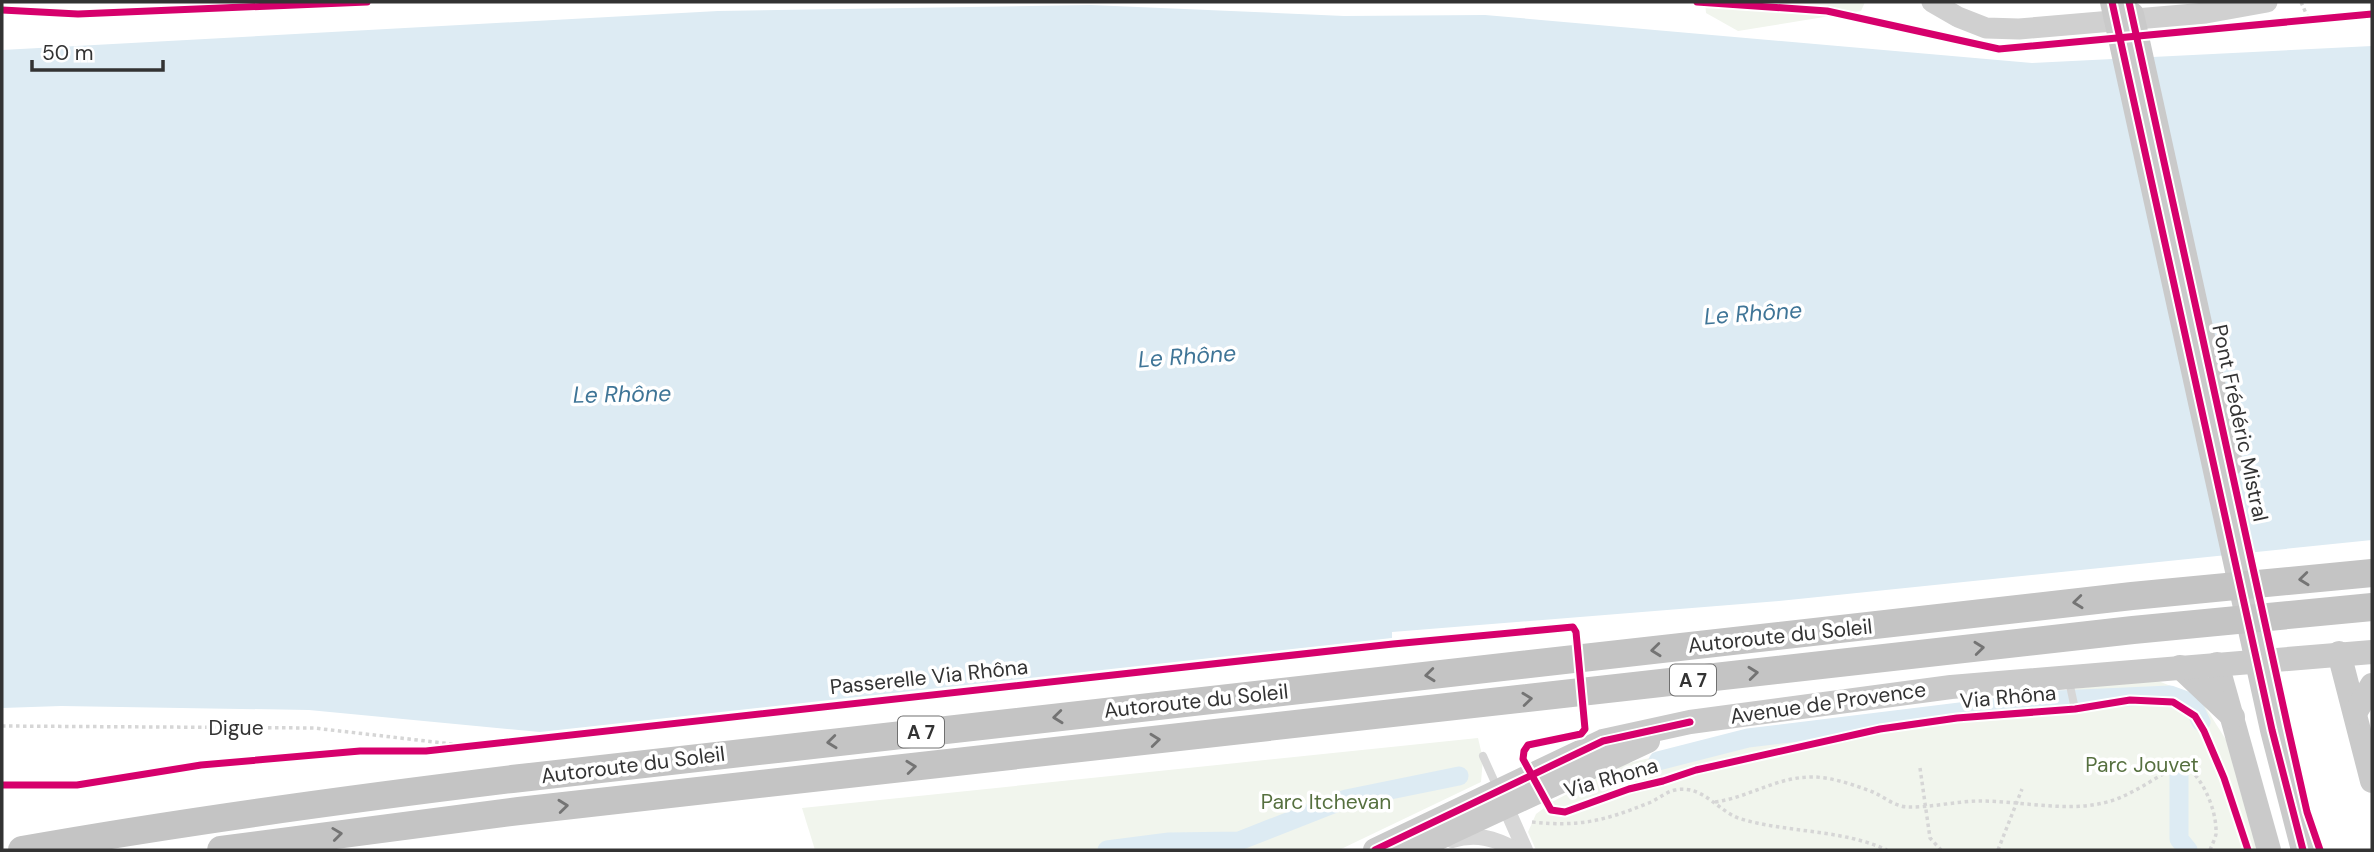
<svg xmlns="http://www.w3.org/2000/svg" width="2374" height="852" viewBox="0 0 2374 852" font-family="'DM Sans',sans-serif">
	<rect width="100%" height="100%" fill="#fff"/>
	<g fill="#f1f5ed">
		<polygon points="1705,2 1865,2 1861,11 1738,31 1706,13"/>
		<polygon points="2153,679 2199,697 2228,743 2259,850 1536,850 1528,832 1536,814 1552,802 1624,764 1802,723"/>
		<polygon points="1478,738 1483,759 1481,782 1339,850 815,850 802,808"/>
	</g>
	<polygon fill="#ddebf3" points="1091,5 1344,16 1485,15 2032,63 2372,46 2372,540 1779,601 1392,632 1392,638 540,732 309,710 61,706 2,708 2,50 718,11"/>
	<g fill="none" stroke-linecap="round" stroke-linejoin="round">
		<g stroke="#ddebf3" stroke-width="19">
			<polyline points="1658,761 1748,738 2058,700 2170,695 2192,703 2201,722"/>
			<polyline points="2179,773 2179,839 2188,850"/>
			<polyline points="1107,850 1169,842 1239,841 1346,799 1459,776"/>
		</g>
		<g stroke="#d6d6d6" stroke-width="3.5" stroke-dasharray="3.5 3.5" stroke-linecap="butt">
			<polyline points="2301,2 2309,20"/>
			<polyline points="1722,4 1724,2"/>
			<polyline points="238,7 238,2"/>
			<polyline points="2,726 314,728 469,746"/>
			<polyline points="1920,768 1930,838 1941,850"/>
			<path d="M1715,802C1750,797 1776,777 1812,777C1832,777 1854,785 1873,792C1884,797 1894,806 1907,807C1929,808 1957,801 1981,801C2020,801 2064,812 2103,803C2132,797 2156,775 2184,764C2203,778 2217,810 2216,834C2215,839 2212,845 2210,850"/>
			<path d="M1532,822C1578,827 1604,821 1646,804C1656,801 1665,792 1675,790C1703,784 1718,812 1741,819C1789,833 1841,829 1887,850"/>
			<polyline points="1998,850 2022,789"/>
		</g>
		<g stroke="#d7d7d7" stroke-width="8">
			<polyline points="2069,681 2075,709"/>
			<polyline points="1483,756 1497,787"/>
		</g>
		<g stroke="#d7d7d7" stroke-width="16">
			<polyline points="1502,798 1525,850"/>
			<path d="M1452,840C1476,833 1494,838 1516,850"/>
		</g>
		<polyline stroke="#d0d0d0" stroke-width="21" points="1932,2 1958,17 1986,28 2019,29 2206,13 2267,2"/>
		<g stroke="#cacaca" stroke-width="24">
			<polyline points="2112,2 2272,730 2303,850"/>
			<polyline points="2132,14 2231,464"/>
			<polyline points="2339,653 2372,781"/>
			<polyline points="2217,664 2269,850"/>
			<polyline points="2180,667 2233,717"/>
			<polyline points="2355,713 2372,685"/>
			<polyline points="1375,850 1603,741 1690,722 1951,687 2372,652"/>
			<path d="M1414,850C1491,812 1570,778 1648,741"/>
		</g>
		<g stroke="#c4c4c4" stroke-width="28">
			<path d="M22,850C185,821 348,799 512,779L2132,596L2372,573"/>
			<polyline points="221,850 519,811 2133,630 2372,607"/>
		</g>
		<defs>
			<g id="cycleway">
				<polyline points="1697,2 1827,11 1999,49 2372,14"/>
				<polyline points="2112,2 2272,730 2303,850"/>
				<polyline points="2129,2 2288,728 2307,812 2320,850"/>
				<polyline points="2,10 78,14 367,2"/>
				<polyline points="2,785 77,785 201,765 360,751 426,751 1393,644 1573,627 1576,632 1585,729 1581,734 1528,745 1524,751 1523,759 1551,810 1565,812 1629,789 1663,781 1696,770 1880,729 1957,718 2075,709 2130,700 2173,702 2195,716 2204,731 2224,778 2248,850"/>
				<polyline points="1375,850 1603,741 1690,722"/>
			</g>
		</defs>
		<use href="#cycleway" stroke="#fff" stroke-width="11"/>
		<use href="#cycleway" stroke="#d6006c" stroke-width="7"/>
	</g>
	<defs><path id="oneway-chevron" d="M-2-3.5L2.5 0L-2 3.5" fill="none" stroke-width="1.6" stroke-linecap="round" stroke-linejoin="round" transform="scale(1.75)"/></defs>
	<g stroke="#747474">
		<use href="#oneway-chevron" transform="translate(2304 579) rotate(174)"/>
		<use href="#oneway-chevron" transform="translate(2078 602) rotate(174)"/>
		<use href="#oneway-chevron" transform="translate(1979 648) rotate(-6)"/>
		<use href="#oneway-chevron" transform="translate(1656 650) rotate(174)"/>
		<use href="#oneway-chevron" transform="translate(1753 673) rotate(-6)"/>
		<use href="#oneway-chevron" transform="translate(1430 675) rotate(174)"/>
		<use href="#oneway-chevron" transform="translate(1527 699) rotate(-6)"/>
		<use href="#oneway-chevron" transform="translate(1058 717) rotate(174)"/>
		<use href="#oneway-chevron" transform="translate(1155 740) rotate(-6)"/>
		<use href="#oneway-chevron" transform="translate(832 742) rotate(174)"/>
		<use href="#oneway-chevron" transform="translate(911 767) rotate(-6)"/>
		<use href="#oneway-chevron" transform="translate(563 806) rotate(-6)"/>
		<use href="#oneway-chevron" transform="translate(337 834) rotate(-7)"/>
	</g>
	<g text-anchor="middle" stroke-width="7" stroke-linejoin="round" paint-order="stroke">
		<g fill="#fff" stroke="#707070" stroke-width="2">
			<rect x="1670" y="664.5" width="46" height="31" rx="5"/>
			<rect x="898" y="716.5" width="46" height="31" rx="5"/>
		</g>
		<g font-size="19" font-weight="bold" fill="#333">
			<text x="1693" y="687">A 7</text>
			<text x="921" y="739">A 7</text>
		</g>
		<g font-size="21" fill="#333" stroke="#fff">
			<text transform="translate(2240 423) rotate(78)" y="7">Pont Frédéric Mistral</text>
			<text transform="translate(1780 636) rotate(-6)" y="7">Autoroute du Soleil</text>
			<text transform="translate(929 677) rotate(-6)" y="7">Passerelle Via Rhôna</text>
			<text transform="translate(2008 697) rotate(-5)" y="7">Via Rhôna</text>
			<text transform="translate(1196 701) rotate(-6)" y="7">Autoroute du Soleil</text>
			<text transform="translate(1828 703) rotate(-8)" y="7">Avenue de Provence</text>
			<text x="236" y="735">Digue</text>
			<text transform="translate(633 765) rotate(-7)" y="7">Autoroute du Soleil</text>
			<text transform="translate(1611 778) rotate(-16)" y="7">Via Rhona</text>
		</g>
		<g font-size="21" fill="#56703f" stroke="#fff">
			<text x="2142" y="772">Parc Jouvet</text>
			<text x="1326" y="809">Parc Itchevan</text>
		</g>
		<g font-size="23" font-style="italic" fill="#3f7597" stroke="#fff">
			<text transform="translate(1753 313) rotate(-4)" y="8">Le Rhône</text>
			<text transform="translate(1187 356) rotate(-4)" y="8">Le Rhône</text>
			<text transform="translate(622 394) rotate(-1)" y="8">Le Rhône</text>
		</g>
	</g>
	<rect width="2374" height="852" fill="none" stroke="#333333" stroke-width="7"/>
	<path d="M32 60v10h131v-10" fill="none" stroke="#333333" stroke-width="3.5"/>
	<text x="42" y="60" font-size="21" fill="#333333" stroke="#ffffff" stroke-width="5" paint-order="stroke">50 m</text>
</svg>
